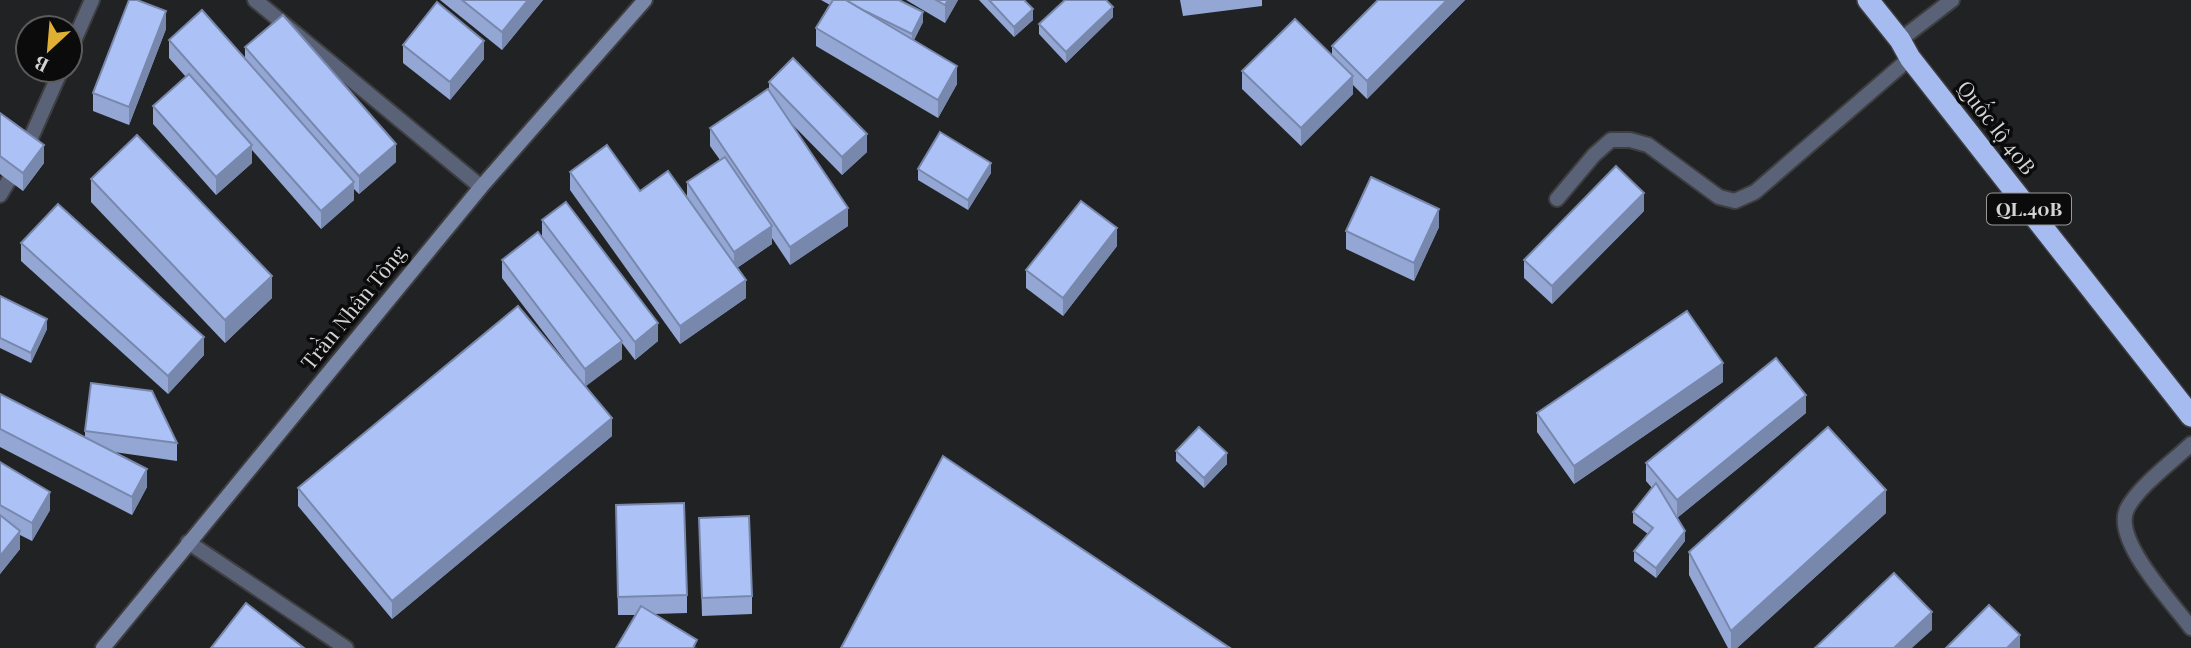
<svg xmlns="http://www.w3.org/2000/svg" width="2191" height="648" viewBox="0 0 2191 648" font-family="'Playfair Display',serif">
	<rect width="100%" height="100%" fill="#212224"/>
	<g fill="none" stroke-linecap="round" stroke-linejoin="round">
		<defs>
			<path id="lane" d="M2191,444C2172,462 2138,487 2127,509C2112,540 2173,603 2191,628"/>
			<g id="street">
				<polyline points="255,0 481,187"/>
				<polyline points="1900,40 1952,0"/>
				<polyline points="70,50 92,0"/>
				<polyline points="0,195 22,158 61,70"/>
				<polyline points="1557,199 1594,155 1611,140 1630,140 1648,145 1719,197 1735,201 1755,192 1910,58"/>
				<polyline points="188,542 346,648"/>
			</g>
			<polyline id="secondary" points="103,648 481,187 645,0"/>
			<polyline id="highway" points="1868,0 1900,40 1910,58 2191,416"/>
		</defs>
		<use href="#lane" stroke="#3e3e40" stroke-width="18"/>
		<use href="#street" stroke="#3e3e40" stroke-width="18"/>
		<use href="#secondary" stroke="#3e3e40" stroke-width="18"/>
		<use href="#highway" stroke="#3e3e40" stroke-width="24"/>
		<use href="#lane" stroke="#596277" stroke-width="14"/>
		<use href="#street" stroke="#596277" stroke-width="14"/>
		<use href="#secondary" stroke="#7886a7" stroke-width="14"/>
		<use href="#highway" stroke="#a6bbef" stroke-width="21"/>
	</g>
	<g fill="#94a7d4">
		<polygon points="440,0 543,0 502,50"/>
		<polygon points="821,0 899,0 923,22 914,40 957,84 938,118 816,46 816,28 830,5"/>
		<polygon points="906,0 958,0 945,23"/>
		<polygon points="979,0 1024,0 1033,20 1014,37"/>
		<polygon points="1180,0 1262,0 1262,6 1183,16"/>
		<polygon points="1378,0 1465,0 1367,99 1353,85 1353,94 1301,146 1242,89 1242,71 1332,55 1332,46"/>
		<polygon points="1113,17 1066,63 1039,34 1039,24"/>
		<polygon points="166,29 129,125 93,111 93,93"/>
		<polygon points="169,40 245,58 245,47 396,162 359,194 354,189 354,200 321,229 252,150 252,163 216,195 153,124 153,106 186,77 169,58"/>
		<polygon points="403,45 484,59 450,100 403,63"/>
		<polygon points="769,82 867,152 842,175 790,122 848,226 790,265 772,238 772,244 737,268 746,298 680,344 570,190 570,172 640,191 687,198 687,182 720,160 710,146 710,128 769,90"/>
		<polygon points="0,113 44,163 23,191 0,174"/>
		<polygon points="918,169 991,173 968,210 918,180"/>
		<polygon points="91,179 272,298 225,343 91,202"/>
		<polygon points="1644,211 1552,304 1524,278 1524,260"/>
		<polygon points="542,220 658,341 635,360 622,343 622,359 585,386 612,436 392,619 298,506 298,488 580,380 502,278 502,260 542,237"/>
		<polygon points="1439,227 1414,281 1346,249 1346,231"/>
		<polygon points="21,243 204,355 168,394 21,261"/>
		<polygon points="1117,246 1063,316 1026,288 1026,270"/>
		<polygon points="0,296 47,329 31,363 0,348"/>
		<polygon points="1723,382 1574,484 1537,432 1537,413"/>
		<polygon points="0,394 85,438 85,431 177,443 177,461 114,452 147,487 132,515 0,447"/>
		<polygon points="1806,413 1677,518 1685,541 1656,578 1634,561 1634,551 1648,534 1633,523 1633,512 1652,488 1646,481 1646,463"/>
		<polygon points="1176,451 1227,464 1204,488 1176,461"/>
		<polygon points="0,462 50,510 32,541 20,535 20,549 0,574"/>
		<polygon points="616,505 687,595 687,613 654,614 697,648 636,615 618,615"/>
		<polygon points="1886,513 1737,648 1728,648 1689,575 1689,552"/>
		<polygon points="699,518 752,596 752,614 702,616"/>
	</g>
	<g fill="#7888ac">
		<polygon points="528,0 543,0 502,50 502,32"/>
		<polygon points="948,0 958,0 945,23 945,5"/>
		<polygon points="1447,0 1465,0 1367,99 1367,81"/>
		<polygon points="1113,7 1113,17 1066,63 1066,52"/>
		<polygon points="1033,9 1033,20 1014,37 1014,27"/>
		<polygon points="166,11 166,29 129,125 129,107"/>
		<polygon points="923,12 923,22 912,44 912,34"/>
		<polygon points="484,41 484,59 450,100 450,82"/>
		<polygon points="957,66 957,84 938,118 938,100"/>
		<polygon points="1353,76 1353,94 1301,146 1301,128"/>
		<polygon points="867,134 867,152 842,175 842,157"/>
		<polygon points="396,144 396,162 359,194 359,176"/>
		<polygon points="44,145 44,163 23,191 23,173"/>
		<polygon points="252,145 252,163 216,195 216,177"/>
		<polygon points="991,163 991,173 968,210 968,200"/>
		<polygon points="354,182 354,200 321,229 321,211"/>
		<polygon points="1644,193 1644,211 1552,304 1552,286"/>
		<polygon points="848,208 848,226 790,265 790,247"/>
		<polygon points="1439,209 1439,227 1414,281 1414,263"/>
		<polygon points="772,226 772,244 734,270 734,252"/>
		<polygon points="1117,228 1117,246 1063,316 1063,298"/>
		<polygon points="272,276 272,298 225,343 225,320"/>
		<polygon points="746,280 746,298 680,344 680,326"/>
		<polygon points="47,319 47,329 31,363 31,353"/>
		<polygon points="658,323 658,341 635,360 635,342"/>
		<polygon points="204,337 204,355 168,394 168,376"/>
		<polygon points="622,341 622,359 585,387 585,369"/>
		<polygon points="1723,363 1723,382 1574,484 1574,466"/>
		<polygon points="1806,395 1806,413 1677,518 1677,500"/>
		<polygon points="612,418 612,436 392,619 392,601"/>
		<polygon points="1227,453 1227,464 1204,488 1204,478"/>
		<polygon points="147,469 147,487 132,515 132,497"/>
		<polygon points="1886,490 1886,513 1737,648 1731,648 1731,631"/>
		<polygon points="50,492 50,510 32,541 32,523"/>
		<polygon points="20,531 20,549 0,574 0,556"/>
		<polygon points="1685,531 1685,541 1656,578 1656,568"/>
		<polygon points="1932,612 1932,630 1912,648 1894,648"/>
		<polygon points="2020,635 2020,648 2007,648"/>
	</g>
	<g fill="#acc2f6" stroke="#7888ac" stroke-width="2">
		<polygon points="129,0 137,0 166,11 129,107 93,93"/>
		<polygon points="462,0 528,0 502,32"/>
		<polygon points="833,0 846,0 957,66 938,100 816,28"/>
		<polygon points="846,0 899,0 923,12 912,34 865,11"/>
		<polygon points="936,0 948,0 945,5"/>
		<polygon points="989,0 1024,0 1033,9 1014,27"/>
		<polygon points="1065,0 1106,0 1113,7 1066,52 1039,24"/>
		<polygon points="1378,0 1447,0 1367,81 1332,46"/>
		<polygon points="437,2 484,41 450,82 403,45"/>
		<polygon points="202,10 354,182 321,211 169,40"/>
		<polygon points="283,15 396,144 359,176 245,47"/>
		<polygon points="1295,19 1353,76 1301,128 1242,71"/>
		<polygon points="793,58 867,134 842,157 769,82"/>
		<polygon points="189,74 252,145 216,177 153,106"/>
		<polygon points="768,89 848,208 790,247 710,128"/>
		<polygon points="0,113 44,145 23,173 0,156"/>
		<polygon points="940,132 991,163 968,200 918,169"/>
		<polygon points="137,135 272,276 225,320 91,179"/>
		<polygon points="607,145 640,191 668,171 746,280 680,326 570,172"/>
		<polygon points="725,157 772,226 734,252 687,182"/>
		<polygon points="1616,166 1644,193 1552,286 1524,260"/>
		<polygon points="1371,177 1439,209 1414,263 1346,231"/>
		<polygon points="1081,201 1117,228 1063,298 1026,270"/>
		<polygon points="566,202 658,323 635,342 542,220"/>
		<polygon points="58,204 204,337 168,376 21,243"/>
		<polygon points="538,232 622,341 585,369 502,260"/>
		<polygon points="0,296 47,319 31,353 0,338"/>
		<polygon points="518,306 612,418 392,601 298,488"/>
		<polygon points="1687,311 1723,363 1574,466 1537,413"/>
		<polygon points="1776,358 1806,395 1677,500 1646,463"/>
		<polygon points="91,383 152,391 177,443 85,431"/>
		<polygon points="0,394 147,469 132,497 0,429"/>
		<polygon points="1199,427 1227,453 1204,478 1176,451"/>
		<polygon points="1828,427 1886,490 1731,631 1689,552"/>
		<polygon points="943,456 1230,648 841,648"/>
		<polygon points="0,462 50,492 32,523 0,505"/>
		<polygon points="1656,483 1685,531 1656,568 1634,551 1653,528 1633,512"/>
		<polygon points="684,503 687,595 618,597 616,505"/>
		<polygon points="0,515 20,531 0,556"/>
		<polygon points="749,516 752,596 702,598 699,518"/>
		<polygon points="1894,573 1932,612 1894,648 1815,648"/>
		<polygon points="246,603 304,648 211,648"/>
		<polygon points="1989,605 2020,635 2007,648 1946,648"/>
		<polygon points="641,606 697,640 693,648 616,648"/>
	</g>
	<g text-anchor="middle" stroke-width="7" stroke-linejoin="round" paint-order="stroke">
		<rect fill="#0b0b0c" stroke="#989899" stroke-width="2" x="1987" y="193.5" width="84" height="31" rx="5"/>
		<g font-size="19" font-weight="bold" fill="#d4d4d6">
			<text x="2029" y="216">QL.40B</text>
		</g>
		<g font-size="21" fill="#d4d4d6" stroke="#0b0b0c">
			<text transform="translate(1996 128) rotate(52)" y="7">Quốc lộ 40B</text>
			<text transform="translate(354 308) rotate(-51)" y="7">Trần Nhân Tông</text>
		</g>
	</g>
	<g transform="translate(49 49) rotate(206)"><circle r="33" fill="#0b0b0c" stroke="#5b5b5d" stroke-width="2"/>
	<path d="M0-5L12 26L0 18L-12 26Z" fill="#dfb034"/>
	<text y="-10" font-size="19" font-weight="bold" text-anchor="middle" fill="#d4d4d6">B</text>
	</g>
</svg>
